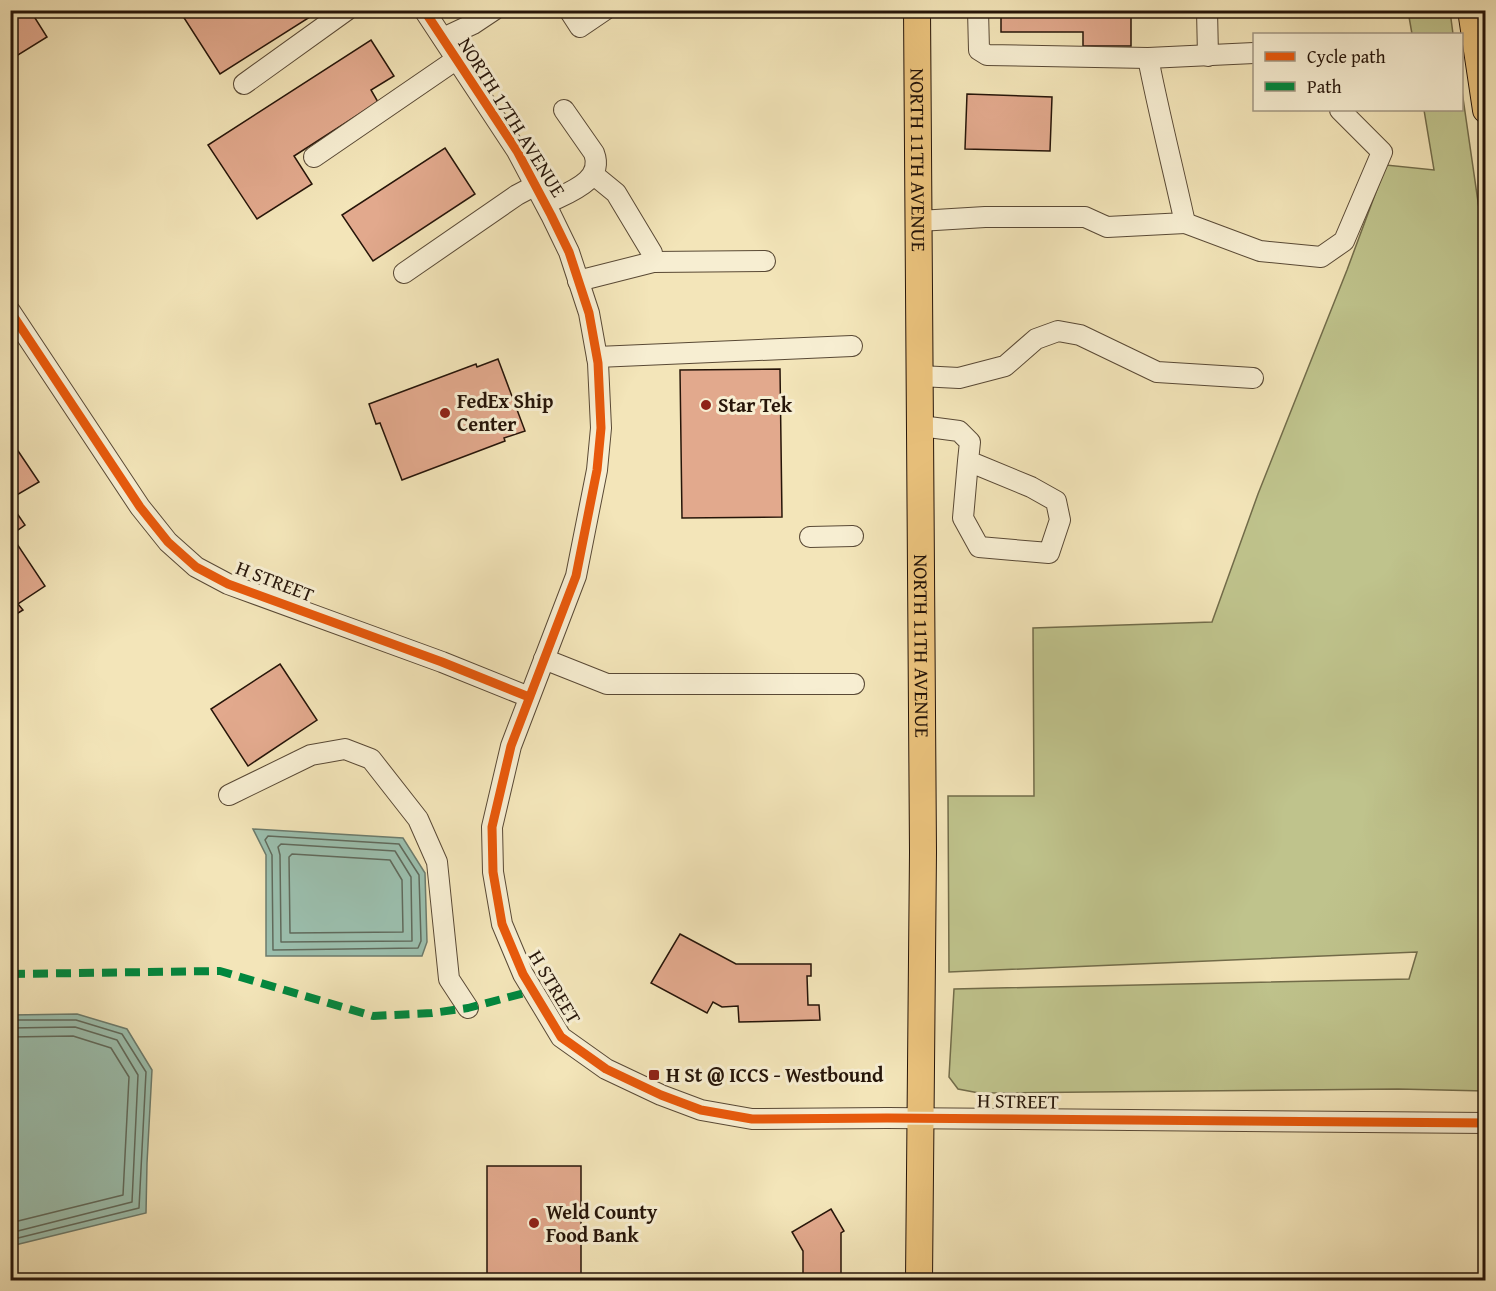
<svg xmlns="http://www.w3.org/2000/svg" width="1496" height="1291" viewBox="0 0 1496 1291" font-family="'Gentium Book Plus',serif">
	<rect width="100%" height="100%" fill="#f3e5b9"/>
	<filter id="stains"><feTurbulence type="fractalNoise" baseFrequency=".00333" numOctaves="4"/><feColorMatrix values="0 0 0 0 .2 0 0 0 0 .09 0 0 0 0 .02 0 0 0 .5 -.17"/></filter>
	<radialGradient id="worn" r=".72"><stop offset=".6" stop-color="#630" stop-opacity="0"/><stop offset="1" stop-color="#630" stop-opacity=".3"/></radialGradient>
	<g fill="#bfc38c" stroke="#726c4a" stroke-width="1.5">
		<polygon points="1408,11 1450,11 1453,34 1412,34"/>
		<polygon points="1462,91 1486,257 1485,1091 1398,1089 979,1093 958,1089 949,1077 954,989 1409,979 1417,952 949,972 948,796 1034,796 1033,628 1212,622 1258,494 1347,270 1386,165 1434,170 1424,110 1462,110"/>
	</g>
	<g fill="#9bbfae" stroke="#6c7b6c" stroke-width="1.5">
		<polygon points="253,829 403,838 425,873 427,942 422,956 266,956 266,855"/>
		<polygon points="77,1014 127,1029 152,1070 147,1163 146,1213 11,1246 11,1015"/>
	</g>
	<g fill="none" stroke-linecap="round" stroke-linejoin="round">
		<g stroke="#606a5c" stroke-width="1.5">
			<polygon points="268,836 399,844 419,875 421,941 418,948 273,950 272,855 265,840"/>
			<polygon points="281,844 395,851 411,877 412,941 281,942 280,855 278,847"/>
			<polygon points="292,854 390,860 402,880 403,932 290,933 289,857"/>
			<polyline points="10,1020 76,1020 122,1034 146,1072 139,1208 10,1240"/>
			<polyline points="10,1028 75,1027 117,1040 138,1075 132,1202 10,1233"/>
			<polyline points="10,1037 73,1036 111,1048 129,1077 123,1195 10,1223"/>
		</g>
	</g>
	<g fill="#e2a98d" stroke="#261509" stroke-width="1.5">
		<polygon points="10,10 30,10 47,37 10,60"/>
		<polygon points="179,10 321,10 220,74"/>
		<polygon points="1001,10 1131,10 1131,46 1083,46 1083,32 1001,32"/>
		<polygon points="371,40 394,76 371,90 378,102 294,156 312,184 257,219 208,145"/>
		<polygon points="967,94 1052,97 1050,151 965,149"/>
		<polygon points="445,148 475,194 373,261 342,215"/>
		<polygon points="498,359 525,431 504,438 505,441 402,480 380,423 376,424 369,404 476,364 477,367"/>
		<polygon points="780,369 782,517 682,518 680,370"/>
		<polygon points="10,439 39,482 10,499"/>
		<polygon points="10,503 25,525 11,535 45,586 18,604 23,610 10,618"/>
		<polygon points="280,664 317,720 248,766 211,709"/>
		<polygon points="680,934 736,964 811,964 811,976 807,976 808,1005 819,1005 820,1020 739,1022 738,1006 722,1007 713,1002 707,1013 651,983"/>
		<rect x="487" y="1166" width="94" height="114"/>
		<polygon points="831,1209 844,1231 841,1233 841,1275 830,1275 830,1280 823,1280 823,1275 803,1275 803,1251 792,1232"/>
	</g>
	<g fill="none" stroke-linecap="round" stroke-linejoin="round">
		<defs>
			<g id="minor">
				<polyline points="424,10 517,151 551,215 569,252 589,313 598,363 601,428 597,470 576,576 511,746 492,827 493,872 502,924 523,974 561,1037 606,1069 661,1095 701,1110 752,1119 887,1118 1486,1123"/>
				<polyline points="569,10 580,27 605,10"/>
				<polyline points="978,10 979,50 987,55 1148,58"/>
				<polyline points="1207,10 1208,56"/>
				<polyline points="443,38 473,24 494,10"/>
				<polyline points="244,84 347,10"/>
				<polyline points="314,157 457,59"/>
				<polyline points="594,175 616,193 652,253 653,262"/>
				<path d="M546,204C566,193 605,182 594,153L564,110"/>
				<path d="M919,221L985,217H1085L1107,227L1185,223C1173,168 1159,114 1148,58L1254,53"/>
				<polyline points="1185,223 1260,251 1321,257 1344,241 1382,152 1340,110"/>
				<polyline points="404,273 517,195 536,185"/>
				<polyline points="578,281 653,262 765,261"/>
				<polyline points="10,311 140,507 168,542 196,567 228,584 442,662 529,697"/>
				<polyline points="597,357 852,346"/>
				<polyline points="920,376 959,378 1005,366 1036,339 1058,331 1080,335 1157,372 1253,378"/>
				<polyline points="921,426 959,431 970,442 968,461 1031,487 1056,501 1060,520 1049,553 979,547 963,518 968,461"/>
				<polyline points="810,537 853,536"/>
				<polyline points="544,659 607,684 854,684"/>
				<polyline points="229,795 311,755 345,749 371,759 418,819 437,862 449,979 468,1008"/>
			</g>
			<g id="major">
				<path id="s1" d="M917,10L923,852L919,1280"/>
				<polyline points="1471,10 1486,110"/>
			</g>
		</defs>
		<use href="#minor" stroke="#594935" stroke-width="22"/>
		<use href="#major" stroke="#261509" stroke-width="28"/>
		<use href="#minor" stroke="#f7eed2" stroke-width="20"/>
		<use href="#major" stroke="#eac27c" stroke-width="26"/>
		<polyline stroke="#00873e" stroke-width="8" stroke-dasharray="15 8" stroke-linecap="butt" points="10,974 220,971 373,1016 432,1013 468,1008 532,991"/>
		<defs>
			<g id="cycleway">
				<polyline points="424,10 517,151 551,215 569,252 589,313 598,363 601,428 597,470 576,576 511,746 492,827 493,872 502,924 523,974 561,1037 606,1069 661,1095 701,1110 752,1119 887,1118 1486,1123"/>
				<polyline points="10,311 140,507 168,542 196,567 228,584 442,662 529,697"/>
			</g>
		</defs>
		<use href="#cycleway" stroke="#f7eed2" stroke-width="13"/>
		<use href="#cycleway" stroke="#e8590c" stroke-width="9"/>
	</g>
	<g fill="#8f2418" stroke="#f7eed2" stroke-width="2">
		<circle cx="706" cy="405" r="6"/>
		<circle cx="445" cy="413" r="6"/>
		<rect x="648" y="1069" width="12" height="12" rx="3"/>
		<circle cx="534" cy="1223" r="6"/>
	</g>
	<g text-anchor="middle" stroke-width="6" stroke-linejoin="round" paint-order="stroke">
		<g font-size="20" fill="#261509" stroke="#f7eed2">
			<text transform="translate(512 117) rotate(58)" y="7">NORTH 17TH AVENUE</text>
			<text dy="7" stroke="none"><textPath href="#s1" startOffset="150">NORTH 11TH AVENUE</textPath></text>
			<text transform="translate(275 581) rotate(21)" y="7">H STREET</text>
			<text dy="7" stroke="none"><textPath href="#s1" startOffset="636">NORTH 11TH AVENUE</textPath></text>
			<text transform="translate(555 987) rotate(59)" y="7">H STREET</text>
			<text transform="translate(1018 1101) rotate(1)" y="7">H STREET</text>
		</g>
		<g font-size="20" font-weight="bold" fill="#261509" stroke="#f7eed2" text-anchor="start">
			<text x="457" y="408">FedEx Ship<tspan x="457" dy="23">Center</tspan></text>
			<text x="718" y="412">Star Tek</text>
			<text x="666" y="1082">H St @ ICCS - Westbound</text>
			<text x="546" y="1219">Weld County<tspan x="546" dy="23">Food Bank</tspan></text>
		</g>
	</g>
	<rect width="1496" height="1291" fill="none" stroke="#f3e5b9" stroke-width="36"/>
	<rect x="12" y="12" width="1472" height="1267" fill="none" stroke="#261509" stroke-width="3"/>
	<rect x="18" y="18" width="1460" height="1255" fill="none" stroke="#261509" stroke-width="1.5"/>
	<rect x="1253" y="33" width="210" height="78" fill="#f7eed2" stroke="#a39782" stroke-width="1.5"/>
	<rect x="1265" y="52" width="30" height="9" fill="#e8590c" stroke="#a39782" stroke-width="1.5"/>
	<text x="1307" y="63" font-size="18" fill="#261509">Cycle path</text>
	<rect x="1265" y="82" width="30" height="9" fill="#00873e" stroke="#a39782" stroke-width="1.5"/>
	<text x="1307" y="93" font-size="18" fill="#261509">Path</text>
	<rect width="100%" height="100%" filter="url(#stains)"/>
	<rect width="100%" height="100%" fill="url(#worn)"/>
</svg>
